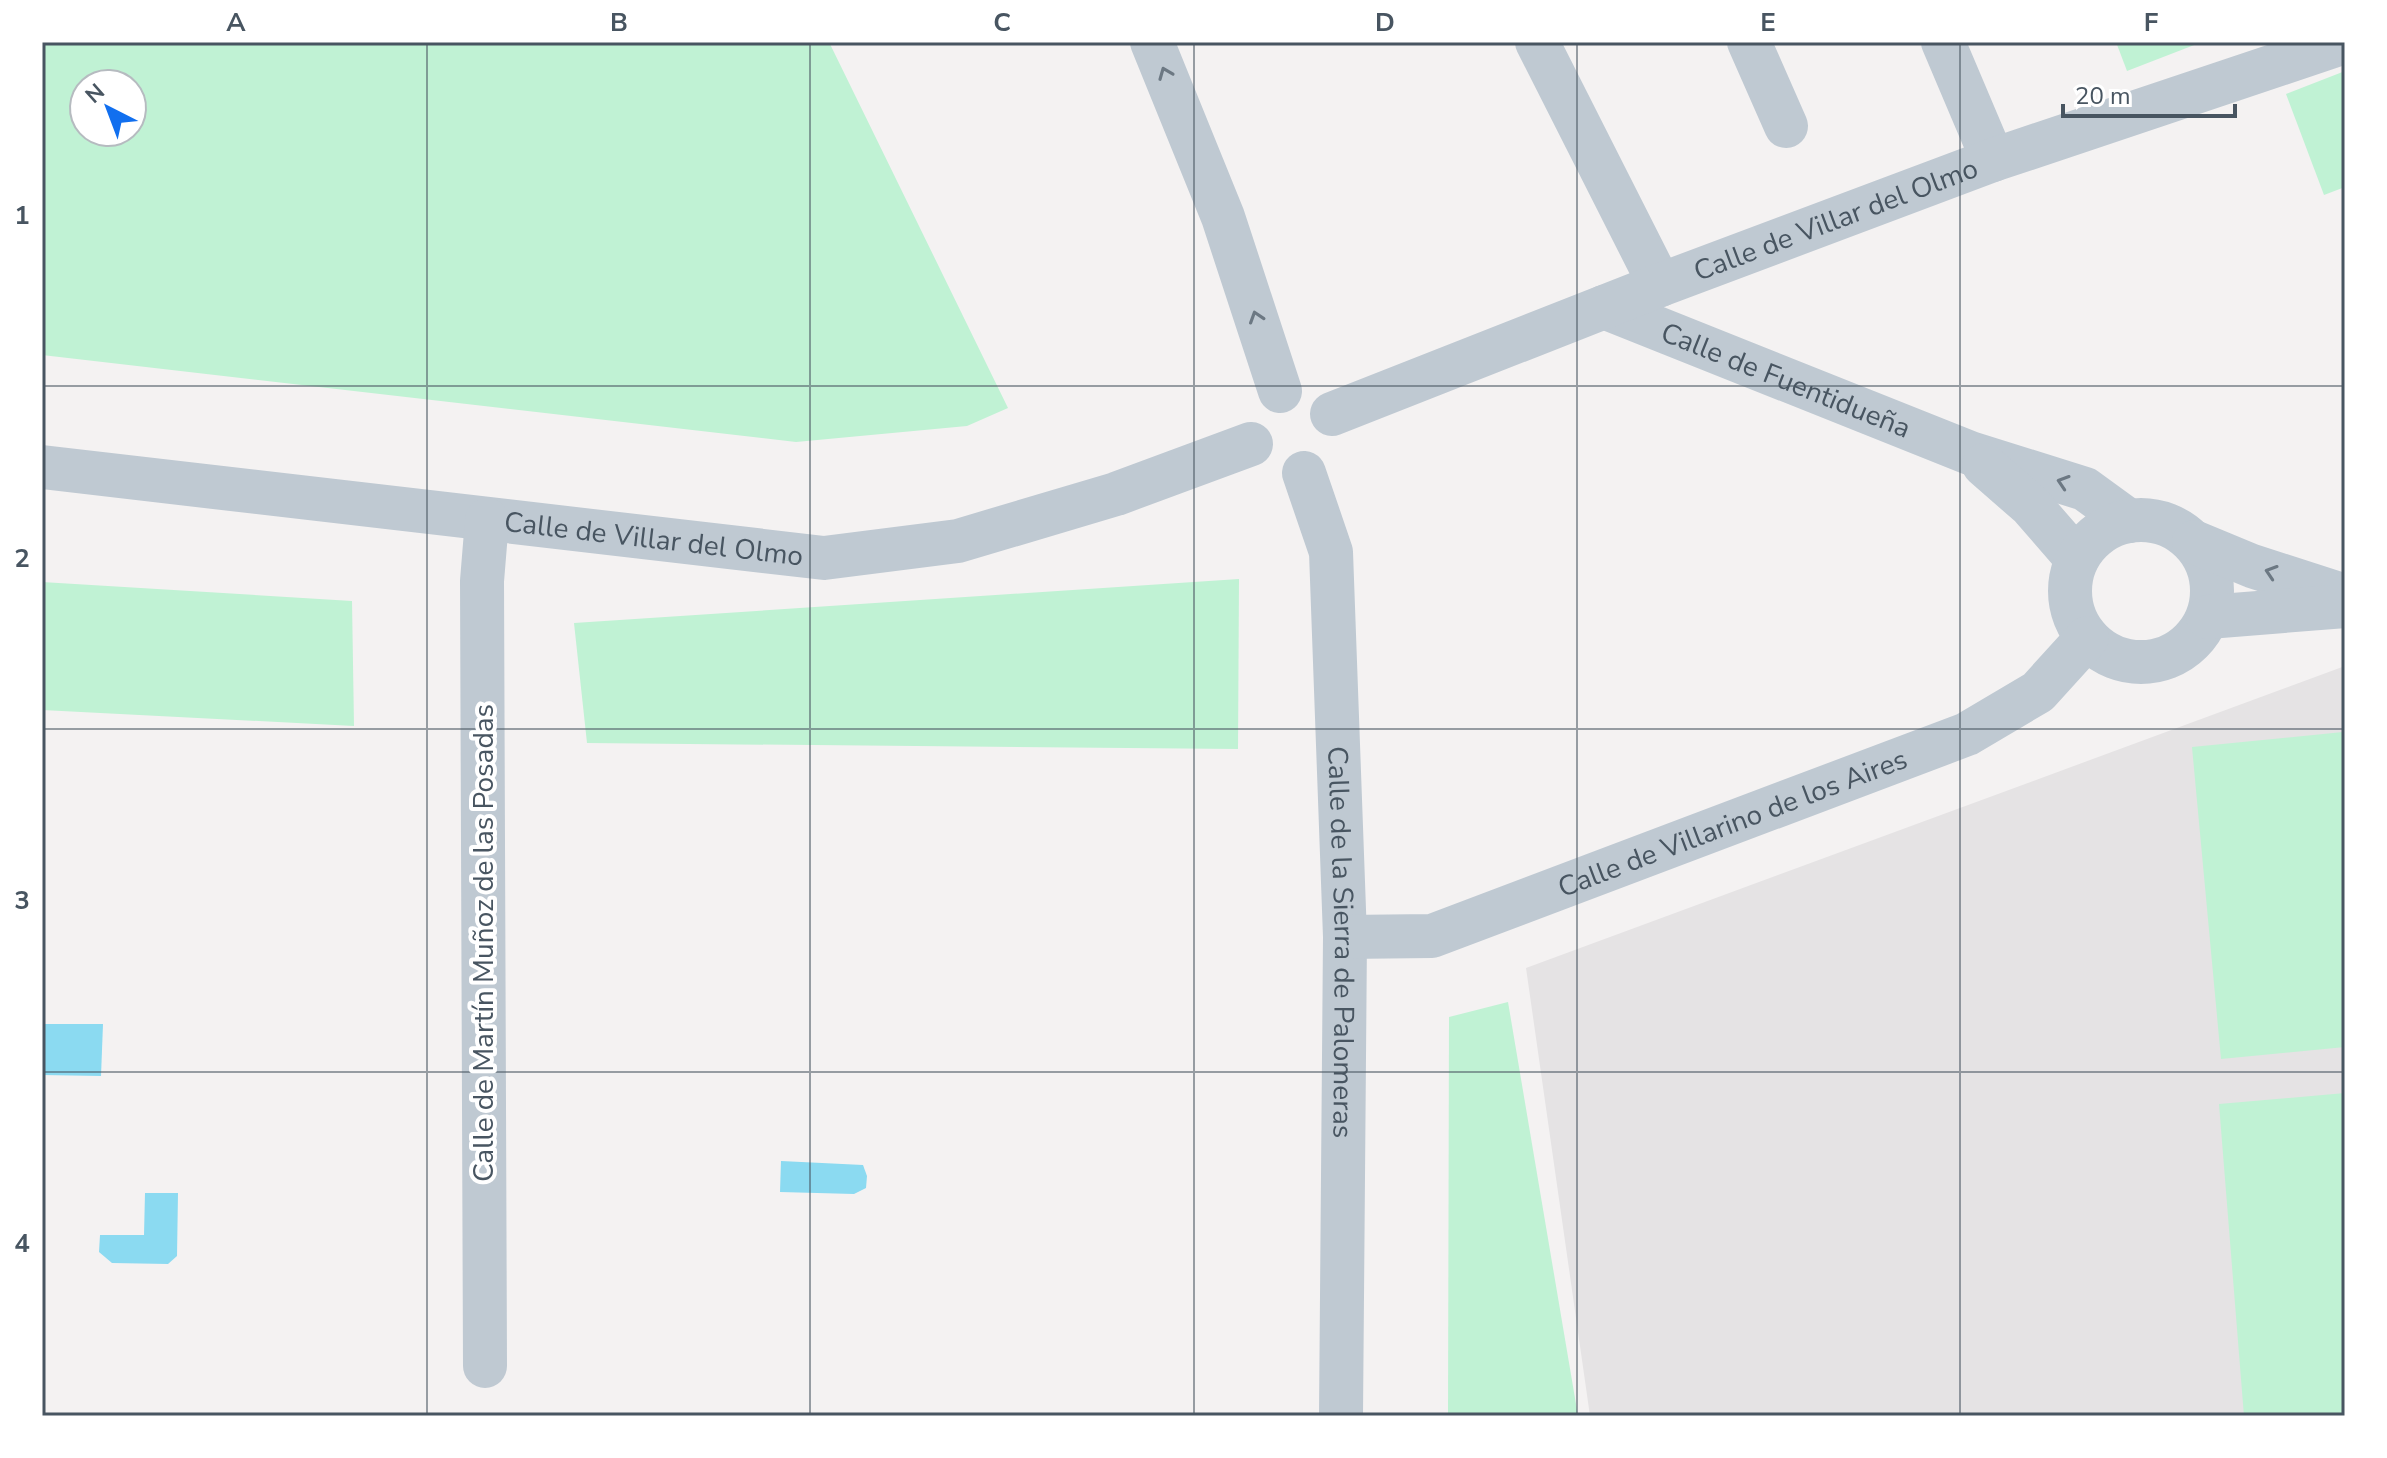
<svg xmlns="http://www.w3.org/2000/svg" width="2387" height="1458" viewBox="0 0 2387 1458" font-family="'Nunito Sans',sans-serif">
	<rect width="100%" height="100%" fill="#f4f2f2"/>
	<polygon fill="#e5e3e4" points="2345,666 2345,1416 1590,1416 1526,968"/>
	<g fill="#c0f2d4" fill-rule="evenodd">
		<path d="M42,42H829L1008,408L967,426L796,442L42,355ZM132,84V132H84V84Z"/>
		<polygon points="2116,42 2202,42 2127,71"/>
		<polygon points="2345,71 2345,187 2324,195 2286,94"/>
		<polygon points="1239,579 1238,749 587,743 574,623"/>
		<polygon points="42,582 352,601 354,726 42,710"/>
		<polygon points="2343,732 2345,1047 2221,1059 2192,747"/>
		<polygon points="1508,1002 1578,1416 1448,1416 1449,1017"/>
		<polygon points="2345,1093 2345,1416 2244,1416 2219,1104"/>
	</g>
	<g fill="#8bdaf1">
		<polygon points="42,1024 103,1024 101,1076 42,1075"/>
		<polygon points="781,1161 863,1165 867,1176 866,1188 854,1194 780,1192"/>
		<polygon points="145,1193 178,1193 177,1256 168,1264 112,1263 99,1252 100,1235 144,1235"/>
	</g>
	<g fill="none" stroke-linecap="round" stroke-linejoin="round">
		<g stroke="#bfc9d2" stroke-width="44">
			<polyline points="1152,42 1223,217 1280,391"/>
			<polyline points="1537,42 1660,285"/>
			<polyline points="1749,42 1786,126"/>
			<polyline points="1943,42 1993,160"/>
			<path id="s1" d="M1604,307L1970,453L2085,489L2129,521"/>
			<path id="s2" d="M1332,414L1660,285L1993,160L2345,42"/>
			<polyline points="1984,465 2031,506 2077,559"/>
			<path id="s3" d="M42,467L824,558L958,541L1116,494L1251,444"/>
			<path id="s4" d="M1304,473L1331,552L1345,937L1341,1416"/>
			<circle cx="2141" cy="591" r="71"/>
			<polyline points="2194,542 2252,566 2345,596"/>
			<polyline points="2208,617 2345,606"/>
			<path id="s5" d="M1345,937L1432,936L1967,734L2038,692L2087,638"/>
			<polyline points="485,1366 482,581 487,520"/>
		</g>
	</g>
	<defs><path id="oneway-chevron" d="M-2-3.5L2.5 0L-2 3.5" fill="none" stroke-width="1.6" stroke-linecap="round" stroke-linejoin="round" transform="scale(2)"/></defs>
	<g stroke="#6c7883">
		<use href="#oneway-chevron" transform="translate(1165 73) rotate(-112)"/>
		<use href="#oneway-chevron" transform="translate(1256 317) rotate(-108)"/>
		<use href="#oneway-chevron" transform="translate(2063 482) rotate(-162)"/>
		<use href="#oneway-chevron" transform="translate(2271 572) rotate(-162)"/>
	</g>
	<path fill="none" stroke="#485561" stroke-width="2" stroke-opacity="0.55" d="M427,42V1416M810,42V1416M1194,42V1416M1577,42V1416M1960,42V1416M42,386H2345M42,729H2345M42,1072H2345"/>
	<g text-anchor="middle" stroke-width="8" stroke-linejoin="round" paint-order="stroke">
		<g font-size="28" fill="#485561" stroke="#fff">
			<text dy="10" stroke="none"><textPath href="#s2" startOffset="540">Calle de Villar del Olmo</textPath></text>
			<text dy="10" stroke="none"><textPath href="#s1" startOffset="196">Calle de Fuentidueña</textPath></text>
			<text dy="10" stroke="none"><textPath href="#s3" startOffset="616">Calle de Villar del Olmo</textPath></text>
			<text dy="10" stroke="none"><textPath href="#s5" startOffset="408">Calle de Villarino de los Aires</textPath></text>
			<text dy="10" stroke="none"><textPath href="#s4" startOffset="474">Calle de la Sierra de Palomeras</textPath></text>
			<text transform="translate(483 943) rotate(-90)" y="10">Calle de Martín Muñoz de las Posadas</text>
		</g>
	</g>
	<rect width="2387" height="1458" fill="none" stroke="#ffffff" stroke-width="88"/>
	<g transform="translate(108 108) rotate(318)"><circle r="38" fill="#ffffff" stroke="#b6bbc0" stroke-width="2"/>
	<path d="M0-6L14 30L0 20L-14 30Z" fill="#116fef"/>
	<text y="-12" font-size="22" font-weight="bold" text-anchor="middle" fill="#485561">N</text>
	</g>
	<path d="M2063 104v12h172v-12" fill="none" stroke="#485561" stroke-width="4"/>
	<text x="2075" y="104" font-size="24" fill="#485561" stroke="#ffffff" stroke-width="6" paint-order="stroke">20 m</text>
	<rect x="44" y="44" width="2299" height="1370" fill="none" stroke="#485561" stroke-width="3"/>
	<g font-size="26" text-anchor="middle" font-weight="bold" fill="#485561">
		<text x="236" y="31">A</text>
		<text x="619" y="31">B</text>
		<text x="1002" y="31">C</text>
		<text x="1385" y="31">D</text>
		<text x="1768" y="31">E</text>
		<text x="2151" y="31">F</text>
		<text x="22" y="224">1</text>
		<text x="22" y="567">2</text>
		<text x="22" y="909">3</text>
		<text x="22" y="1252">4</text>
	</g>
</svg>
